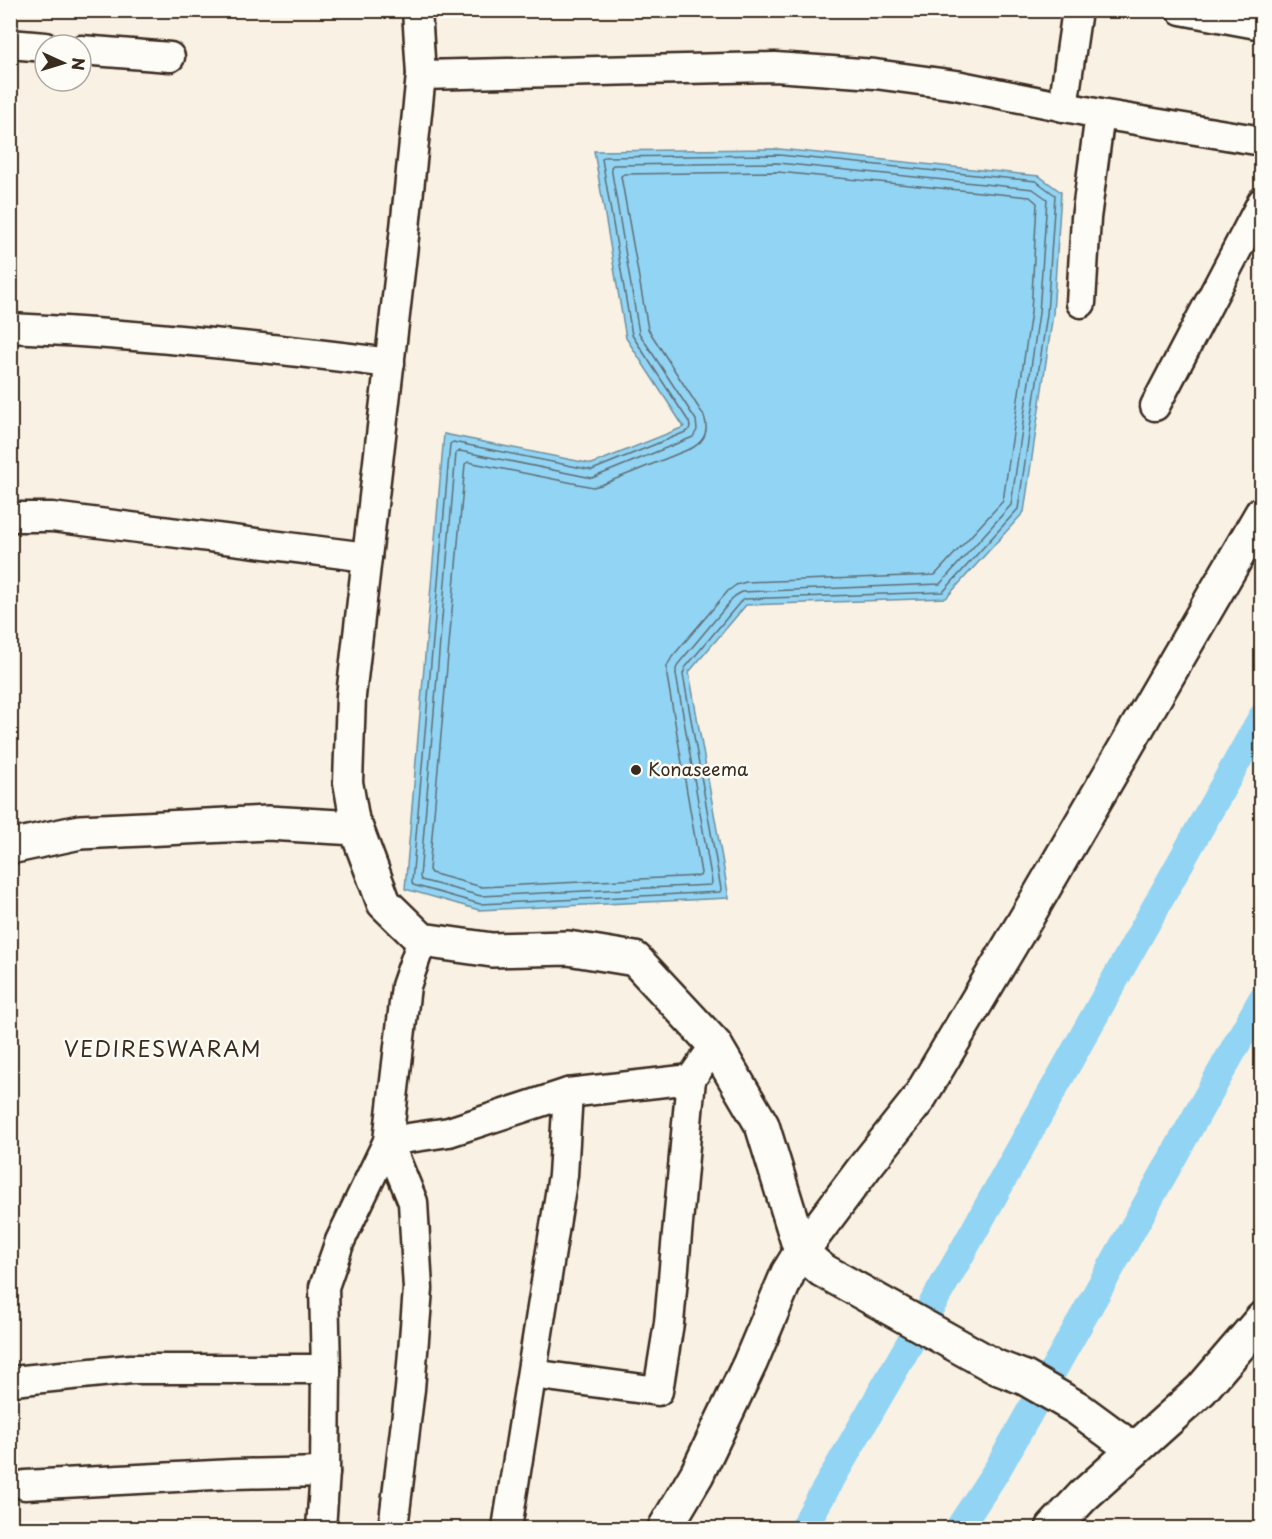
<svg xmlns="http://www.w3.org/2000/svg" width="1272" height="1539" viewBox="0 0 1272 1539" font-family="'Playpen Sans',sans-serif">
	<rect width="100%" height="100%" fill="#f8f1e4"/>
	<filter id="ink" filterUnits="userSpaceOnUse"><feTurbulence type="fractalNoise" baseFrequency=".0167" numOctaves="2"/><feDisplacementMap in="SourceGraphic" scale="12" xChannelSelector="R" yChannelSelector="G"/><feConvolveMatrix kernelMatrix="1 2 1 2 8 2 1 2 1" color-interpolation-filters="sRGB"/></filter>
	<g filter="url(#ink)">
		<polygon fill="#92d4f4" stroke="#6f909e" stroke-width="1.5" points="779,149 1039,176 1061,192 1053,314 1024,512 946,598 746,605 689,672 729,898 479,910 405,889 444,434 592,464 684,427 626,338 594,151"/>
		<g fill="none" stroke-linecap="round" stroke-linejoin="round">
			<g stroke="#5e6e74" stroke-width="1.5">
				<polygon points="779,155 1036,181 1055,195 1047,314 1018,509 943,592 744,599 741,601 685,668 683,674 721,889 720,892 480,904 413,885 412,882 450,444 453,442 592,470 688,431 690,427 689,422 632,335 602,159 604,157"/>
				<polygon points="778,163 1033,189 1047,199 1039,313 1011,505 940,584 742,592 735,596 679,663 676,669 676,674 712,882 711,885 481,896 421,880 420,877 456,453 460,451 592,478 693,437 697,430 696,420 639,333 611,167 613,165"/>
				<path d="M778,172L1030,197L1037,203L1031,312L1003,501L935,575L746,582L736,585L728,591L672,657L667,666V676L701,873L700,876L482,887L431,873L429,870L465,464L468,462L593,487L601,485L692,448C705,441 709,430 704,416L648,329L621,176L624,174Z"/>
			</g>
			<g stroke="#92d4f4" stroke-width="28">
				<polyline points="803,1528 956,1263 1262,717"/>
				<polyline points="959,1528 997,1470 1262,999"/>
			</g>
			<defs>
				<g id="street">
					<polyline points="1181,10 1262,25"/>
					<polyline points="10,44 45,47"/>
					<polyline points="81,50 170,57"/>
					<polyline points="421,75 775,67 875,74 956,85 1100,114 1262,141"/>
					<polyline points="1063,107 1077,10"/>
					<polyline points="1081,303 1086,218 1100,114"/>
					<path d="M10,328C137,334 264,347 390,363"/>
					<polyline points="1155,406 1262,202"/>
					<polyline points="10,517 52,517 367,557"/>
					<polyline points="356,828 348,782 351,696 405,228 421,75 417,10"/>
					<polyline points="532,1374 658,1391 669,1323 691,1079"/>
					<polyline points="13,1381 131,1369 326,1369"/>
					<polyline points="25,1485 233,1474 325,1472"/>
					<polyline points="321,1528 325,1472 326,1369 324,1287 340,1241 388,1141 406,986 422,940"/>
					<polyline points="393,1528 410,1389 418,1289 413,1202 388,1141 449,1132 568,1093 691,1079 715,1045"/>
					<polyline points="507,1528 563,1175 568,1093"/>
				</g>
				<g id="secondary">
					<polyline points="10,847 80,832 268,823 356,828 384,903 422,940 492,950 568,948 635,959 715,1045 762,1125 801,1252 822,1270 996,1367 1025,1378 1077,1408 1134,1450"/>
					<polyline points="665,1528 697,1474 750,1363 788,1273 801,1252 864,1168 918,1100 1027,917 1262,513"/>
					<polyline points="1053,1528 1083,1496 1201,1390 1262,1319"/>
				</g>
			</defs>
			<use href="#street" stroke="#3b2a1e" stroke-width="33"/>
			<use href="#secondary" stroke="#3b2a1e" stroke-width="38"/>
			<use href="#street" stroke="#fdfcf7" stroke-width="28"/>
			<use href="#secondary" stroke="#fdfcf7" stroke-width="33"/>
		</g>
	</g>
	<circle fill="#3b2a1e" stroke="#fdfcf7" stroke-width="2" cx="636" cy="770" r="6"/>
	<g text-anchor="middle" stroke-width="5" stroke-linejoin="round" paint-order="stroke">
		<g font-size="18" fill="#3b2a1e" stroke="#fdfcf7" text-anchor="start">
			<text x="648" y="776">Konaseema</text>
		</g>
		<g font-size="21" letter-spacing="1.5" fill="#3b2a1e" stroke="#fdfcf7">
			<text x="163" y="1057">VEDIRESWARAM</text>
		</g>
	</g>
	<rect width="1272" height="1539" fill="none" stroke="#fdfcf7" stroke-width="36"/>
	<rect x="18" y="18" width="1236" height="1503" fill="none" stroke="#3b2a1e" stroke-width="2" filter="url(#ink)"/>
	<g transform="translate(63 63) rotate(94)"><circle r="28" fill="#fdfcf7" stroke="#afa8a0" stroke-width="1.5"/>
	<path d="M0-4.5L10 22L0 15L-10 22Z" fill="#3b2a1e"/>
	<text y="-9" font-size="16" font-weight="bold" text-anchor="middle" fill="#3b2a1e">N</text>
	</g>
</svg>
